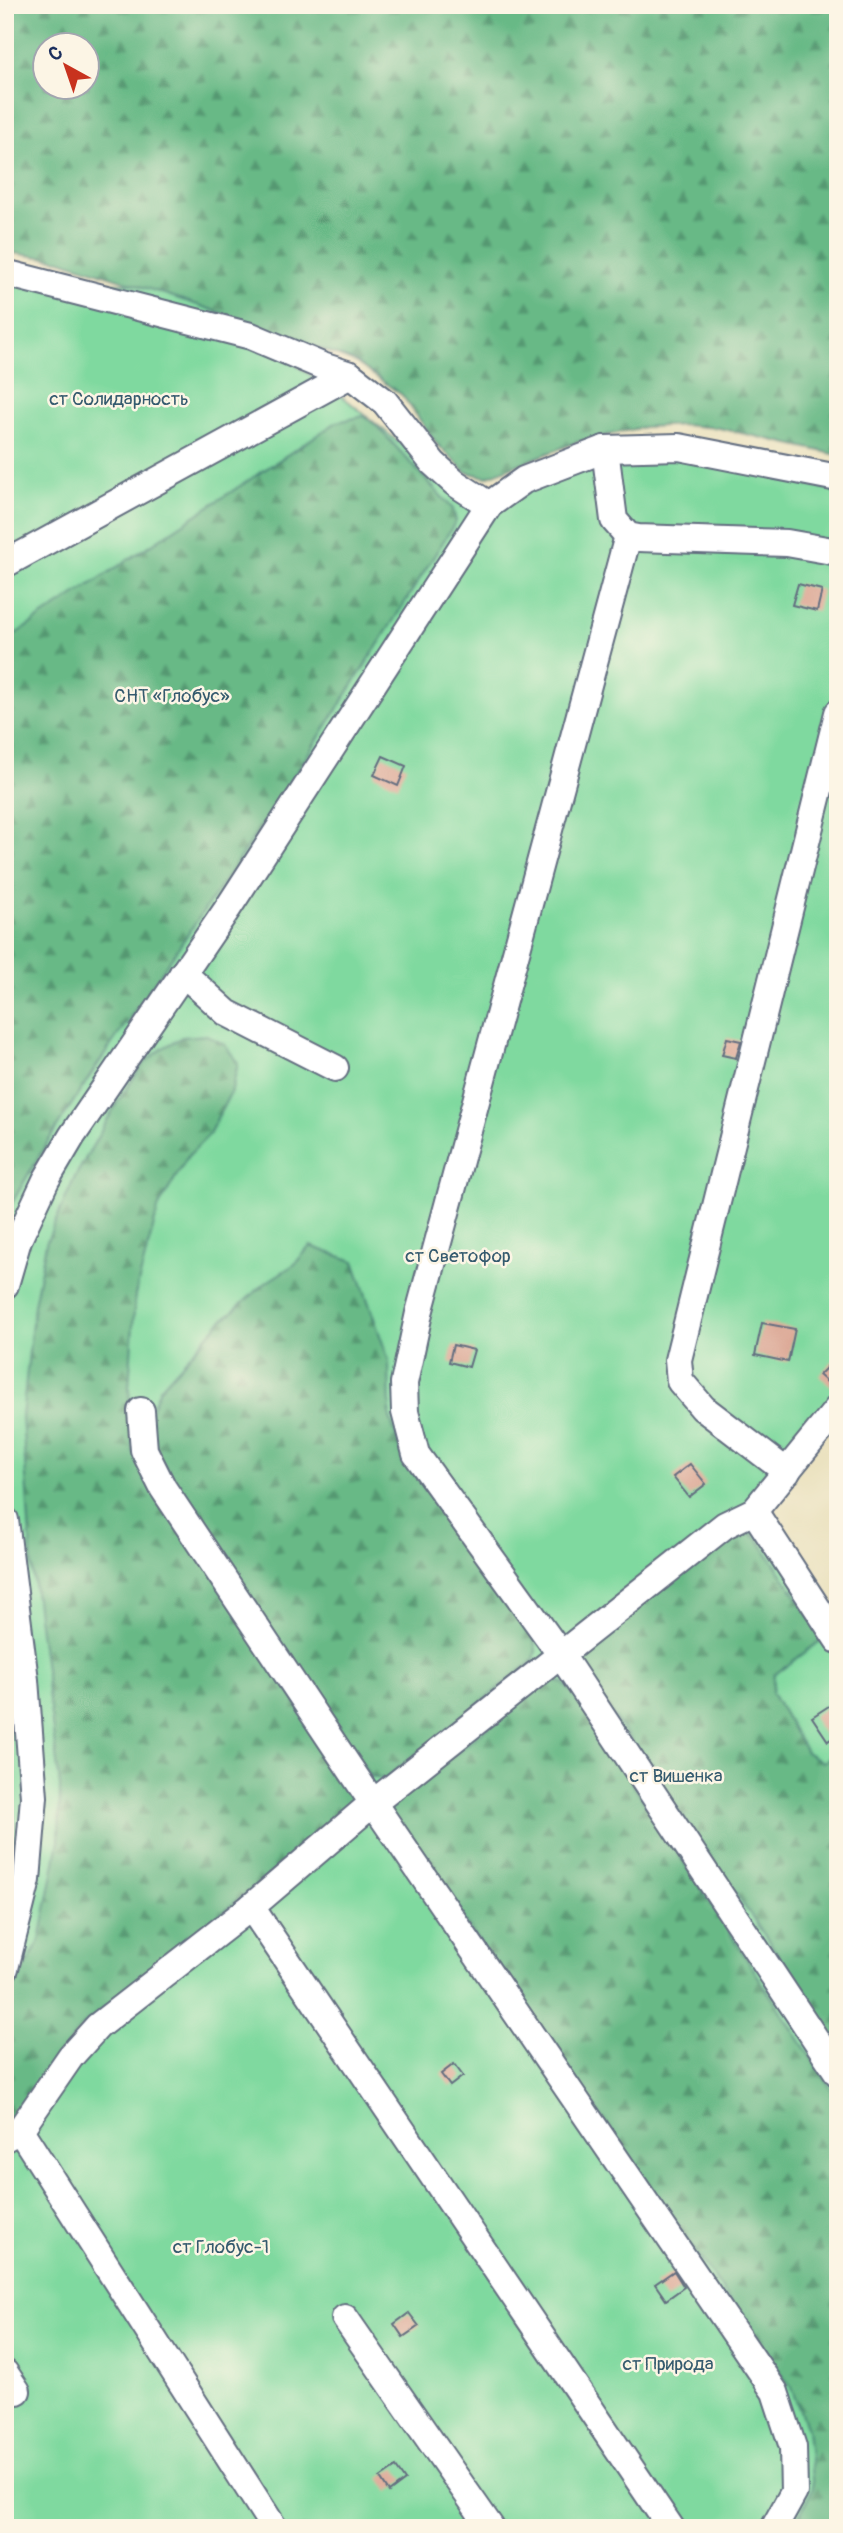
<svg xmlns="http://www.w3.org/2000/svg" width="843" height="2533" viewBox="0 0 843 2533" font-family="Pangolin,sans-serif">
	<defs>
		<pattern id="forest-firs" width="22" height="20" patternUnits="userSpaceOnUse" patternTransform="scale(1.75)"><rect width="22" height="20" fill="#67b986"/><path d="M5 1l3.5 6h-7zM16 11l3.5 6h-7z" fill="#549771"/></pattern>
	</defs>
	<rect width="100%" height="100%" fill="#fcf5e5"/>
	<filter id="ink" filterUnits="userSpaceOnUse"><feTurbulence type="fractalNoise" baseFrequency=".0143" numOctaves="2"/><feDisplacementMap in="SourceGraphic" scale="14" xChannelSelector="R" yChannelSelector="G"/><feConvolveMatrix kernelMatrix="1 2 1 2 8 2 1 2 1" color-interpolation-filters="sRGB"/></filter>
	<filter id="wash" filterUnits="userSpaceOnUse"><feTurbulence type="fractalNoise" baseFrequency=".00686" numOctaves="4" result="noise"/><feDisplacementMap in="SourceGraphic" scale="28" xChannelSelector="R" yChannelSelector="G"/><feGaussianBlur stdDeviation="1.57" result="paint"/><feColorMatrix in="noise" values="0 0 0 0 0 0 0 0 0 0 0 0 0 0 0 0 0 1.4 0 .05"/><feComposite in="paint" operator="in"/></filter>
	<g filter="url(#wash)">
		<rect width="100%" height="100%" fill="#ebe2c0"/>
		<polygon fill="#7fd99f" stroke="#4d847e" stroke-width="2" points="5,278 177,286 342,396 490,517 548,470 637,449 838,491 838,1408 756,1505 838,1634 838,2528 5,2528 5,2142 88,2029 17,1956 5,1977"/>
		<g fill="url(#forest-firs)" stroke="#417472" stroke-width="2" fill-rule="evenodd">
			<path d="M5,5H838V455L719,428L684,425L644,427L577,442L486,477L466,472L437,444L402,395L355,362L243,320L61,260L5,252ZM46,46H88V88H46Z"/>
			<path d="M364,416L376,425L453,509L456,521C377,647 298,773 214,896C143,1001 65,1104 5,1216V641L337,422Z"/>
			<polygon points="207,1035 225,1045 238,1063 232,1090 208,1136 188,1156 159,1206 135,1295 129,1388 133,1451 355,1793 356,1803 352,1808 83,2025 17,2114 5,2126 5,2002 40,1941 59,1841 60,1786 32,1569 22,1417 34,1305 46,1243 75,1177 118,1101 144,1063 163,1048 182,1037"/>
			<polygon points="310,1246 354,1261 389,1361 390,1418 405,1461 533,1637 536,1650 534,1660 385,1779 370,1776 206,1532 156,1452 150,1412 160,1388 219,1323 267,1282 295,1264"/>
			<polygon points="738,1531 751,1533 760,1542 819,1630 822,1640 774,1675 772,1693 806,1752 823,1762 838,1751 838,2050 774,1949 581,1669 579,1658 582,1649"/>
			<polygon points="549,1681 563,1683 575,1695 838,2099 838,2528 793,2528 813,2488 807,2429 791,2388 388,1812 392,1805 540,1685"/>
			<polygon points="5,1682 14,1823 5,1875"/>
		</g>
		<g id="blocks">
			<g fill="#dca896">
				<polygon points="798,584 822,590 817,611 792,605"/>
				<polygon points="383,756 406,766 398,786 374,775"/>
				<polygon points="727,1038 741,1041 736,1058 722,1055"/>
				<polygon points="762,1323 795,1329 788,1362 755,1355"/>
				<polygon points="453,1345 474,1350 469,1367 449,1362"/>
				<polygon points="838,1356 838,1392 819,1375"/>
				<polygon points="690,1464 706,1484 689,1497 673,1477"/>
				<polygon points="838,1700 838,1734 828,1741 812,1717"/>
				<polygon points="454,2064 463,2076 450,2086 441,2074"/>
				<polygon points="674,2271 684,2287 666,2300 655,2284"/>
				<polygon points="409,2313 419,2326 403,2337 394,2324"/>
				<polygon points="396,2467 405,2480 389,2492 380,2478"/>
			</g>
		</g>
	</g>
	<g filter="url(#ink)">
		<use href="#blocks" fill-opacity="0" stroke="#646e80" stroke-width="2"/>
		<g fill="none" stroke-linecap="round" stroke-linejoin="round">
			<defs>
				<g id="minor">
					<polyline points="5,273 251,336 322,366 350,375 385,402 433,463 455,483 489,505"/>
					<polyline points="605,449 614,520 628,536 638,538 787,543 838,552"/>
					<polyline points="628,536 419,1313 404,1383 405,1412 416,1454 561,1655 838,2073"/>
					<polyline points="5,564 350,375"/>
					<polyline points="183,973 227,1013 335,1068"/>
					<polyline points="5,1285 18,1240 46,1180 72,1136 228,908 489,505 524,480 605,449 679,447 838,478"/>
					<polyline points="141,1411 144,1450 163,1488 373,1803 775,2392 793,2447 794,2492 774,2528"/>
					<polyline points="787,1472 703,1408 680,1381 678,1360 838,713"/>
					<polyline points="754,1511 838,1640"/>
					<polyline points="5,1520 25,1680 34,1797 27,1880 5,1968"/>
					<polyline points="251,1907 671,2528"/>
					<polyline points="20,2130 274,2528"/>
					<polyline points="5,2138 20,2130 71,2056 98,2026 251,1907 373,1803 725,1525 754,1511 838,1408"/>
					<polyline points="345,2318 491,2528"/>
					<polyline points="5,2373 17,2391"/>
				</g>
			</defs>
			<use href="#minor" stroke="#646e80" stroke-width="30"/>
			<use href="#minor" stroke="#fff" stroke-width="26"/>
		</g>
	</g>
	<g text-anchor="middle" stroke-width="5" stroke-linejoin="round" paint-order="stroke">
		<g font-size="19" fill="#345a6e" stroke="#fcf5e5">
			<text x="119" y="405">ст Солидарность</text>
			<text x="172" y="702">СНТ «Глобус»</text>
			<text x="458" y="1262">ст Светофор</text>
			<text x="676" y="1782">ст Вишенка</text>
			<text x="221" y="2253">ст Глобус-1</text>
			<text x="668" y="2370">ст Природа</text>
		</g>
	</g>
	<rect width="843" height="2533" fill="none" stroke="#fcf5e5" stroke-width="28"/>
	<g transform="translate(66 66) rotate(320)"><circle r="33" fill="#fcf5e5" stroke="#a2a6af" stroke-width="2"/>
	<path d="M0-5L12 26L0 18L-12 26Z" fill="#c8321e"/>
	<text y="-10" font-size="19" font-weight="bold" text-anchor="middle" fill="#1b2f5e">С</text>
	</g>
</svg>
